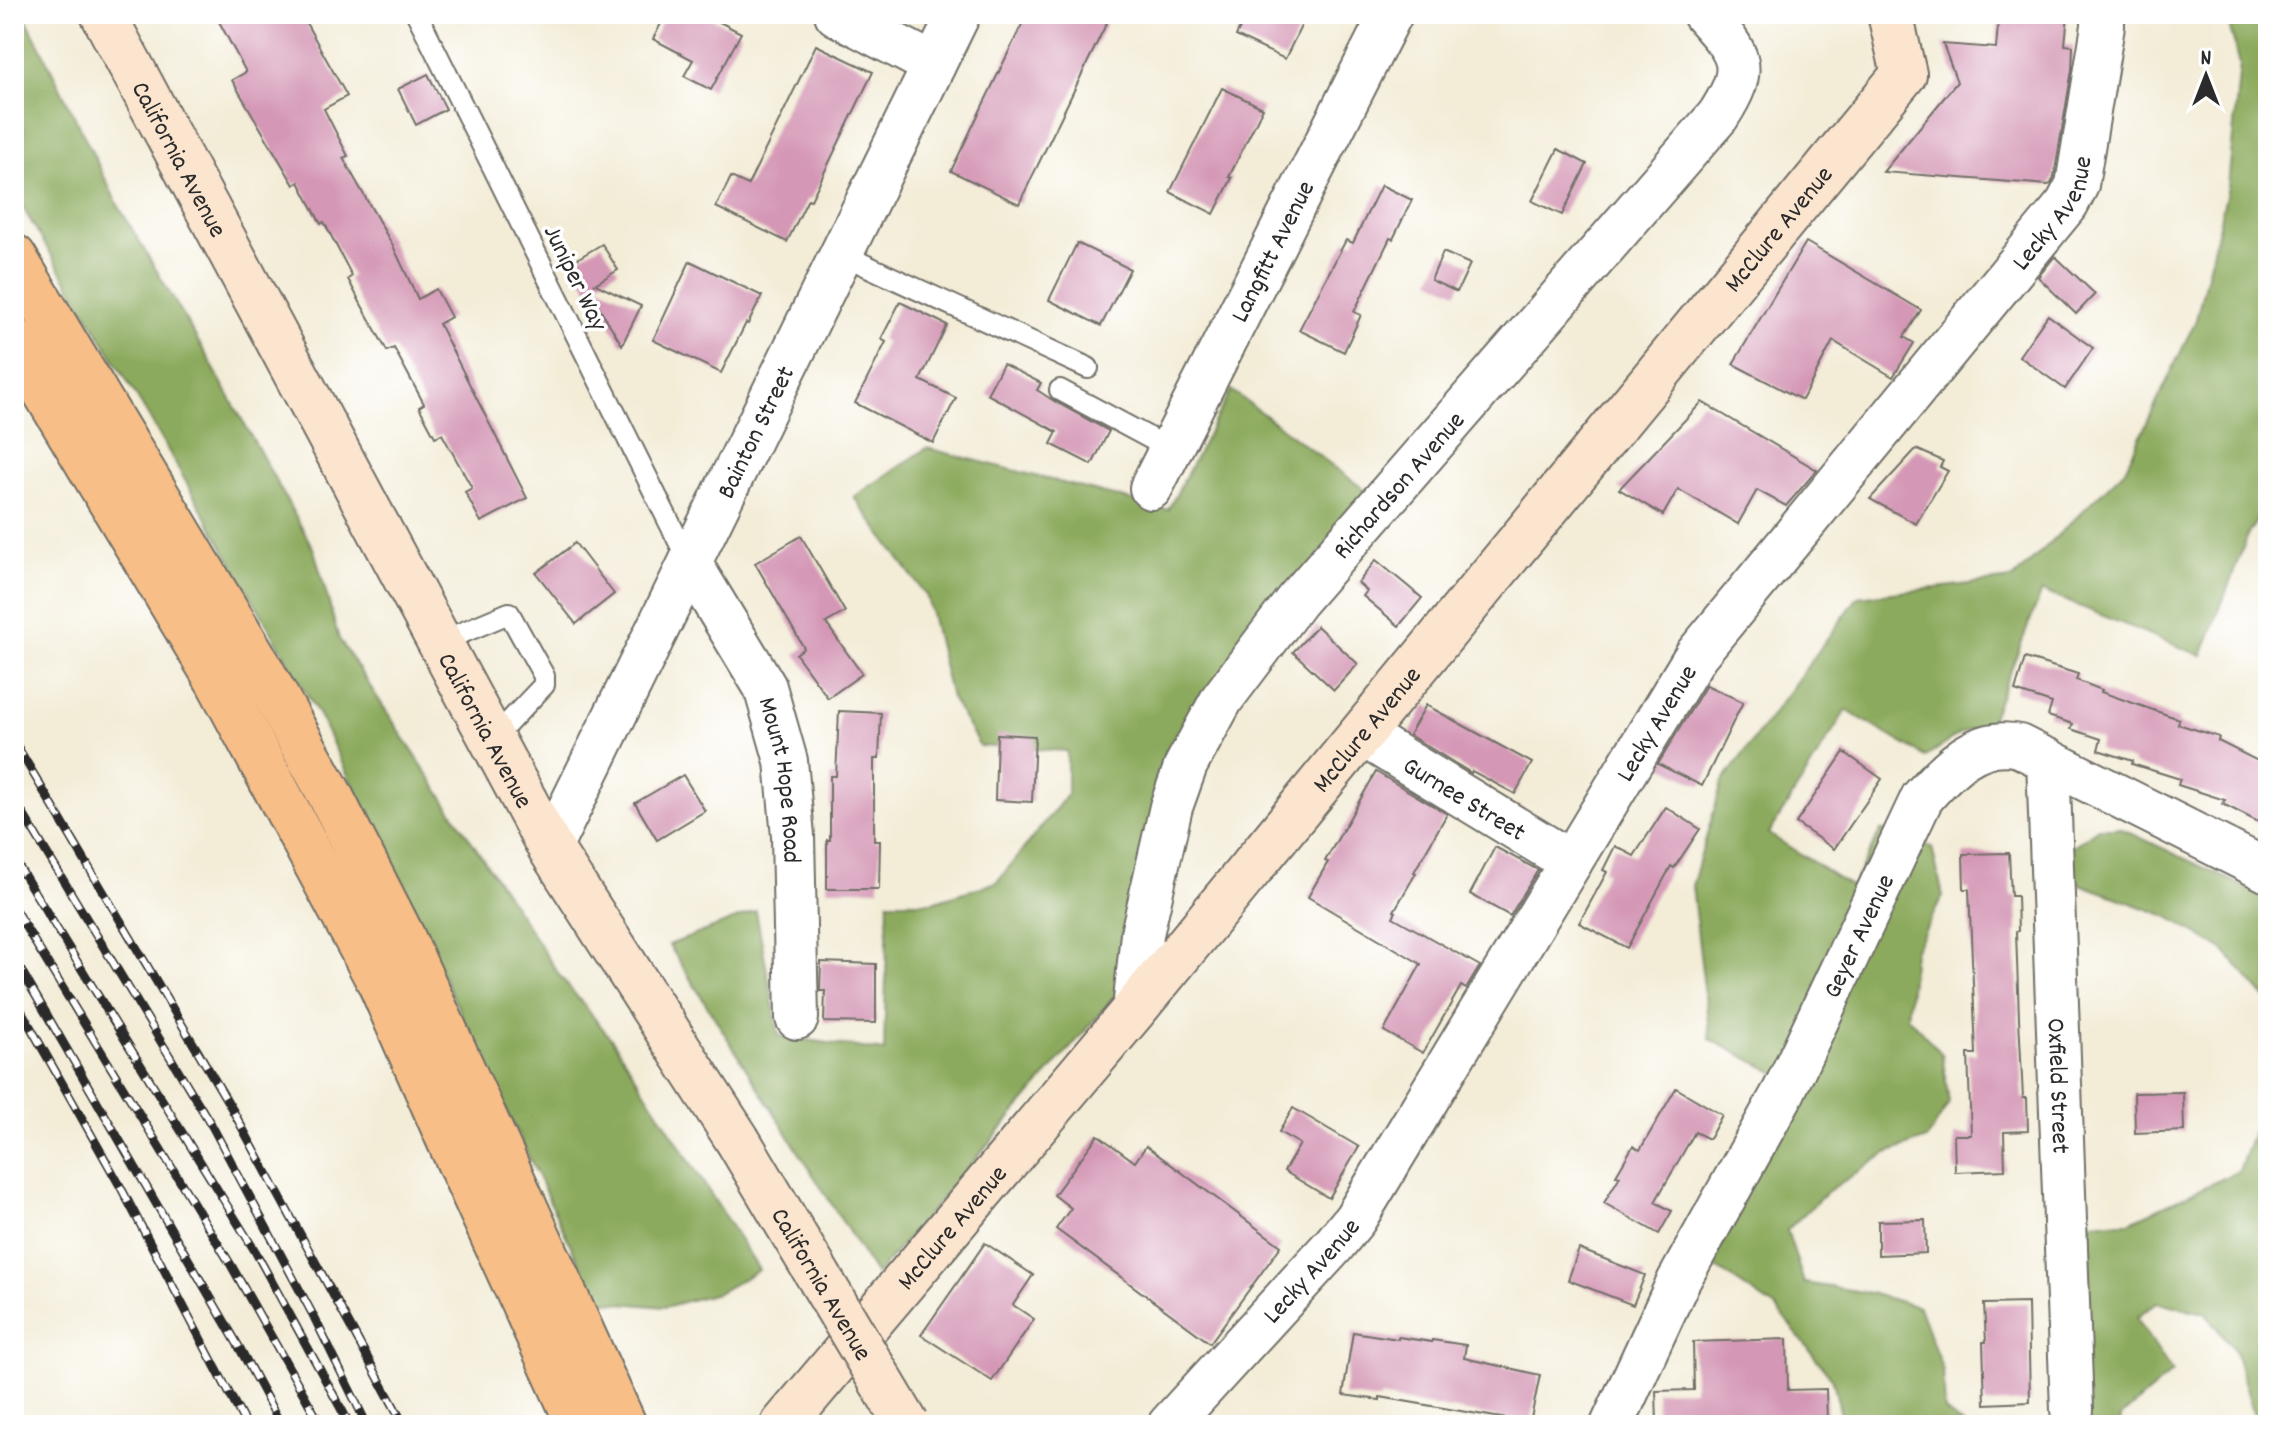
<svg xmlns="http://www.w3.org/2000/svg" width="2282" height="1439" viewBox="0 0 2282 1439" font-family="Dekko,sans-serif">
	<rect width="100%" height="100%" fill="#fff"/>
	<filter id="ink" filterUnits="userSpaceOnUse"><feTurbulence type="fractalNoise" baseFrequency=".0125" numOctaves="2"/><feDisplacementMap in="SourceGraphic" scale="16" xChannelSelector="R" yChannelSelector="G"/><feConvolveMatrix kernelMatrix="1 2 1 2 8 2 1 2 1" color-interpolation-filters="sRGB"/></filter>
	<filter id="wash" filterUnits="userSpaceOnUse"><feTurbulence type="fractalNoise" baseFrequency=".006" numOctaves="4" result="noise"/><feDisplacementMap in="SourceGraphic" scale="32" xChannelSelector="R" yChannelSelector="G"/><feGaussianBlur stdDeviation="1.8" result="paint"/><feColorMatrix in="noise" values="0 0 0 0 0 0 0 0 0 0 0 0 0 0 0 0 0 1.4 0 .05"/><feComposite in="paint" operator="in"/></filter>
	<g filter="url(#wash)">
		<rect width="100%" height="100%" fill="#f3ecd7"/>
		<g fill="#8caa5d" stroke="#5c6a44" stroke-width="2">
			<polygon points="14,14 24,14 118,205 208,358 314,550 339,639 560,976 613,1041 759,1270 717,1293 665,1307 597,1301 321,719 149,417 14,193"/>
			<polygon points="2226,14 2268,14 2268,504 2249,532 2202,656 2042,591 1990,722 1959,734 1926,757 1846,710 1769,834 1852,887 1881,830 1932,847 1943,896 1914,951 1907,1016 1942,1054 1949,1103 1927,1139 1887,1153 1827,1192 1787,1230 1804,1283 1870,1293 1919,1307 1943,1371 1945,1411 1963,1425 1843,1425 1833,1380 1777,1309 1712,1265 1796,1083 1710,1039 1692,886 1722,783 1858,597 2013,579 2124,471 2196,320 2228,187 2240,64"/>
			<polygon points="1231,390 1369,493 1218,680 1125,984 876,1275 669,945 756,911 779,1036 884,1051 888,902 932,902 997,882 1067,795 1067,751 980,746 951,698 927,597 854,497 927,448 1168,510"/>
			<polygon points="2098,828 2120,828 2268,898 2268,1001 2225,951 2169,917 2056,875 2057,858"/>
			<polygon points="2268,1090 2268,1425 2257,1425 2235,1351 2205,1313 2157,1302 2137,1318 2172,1372 2121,1417 2120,1425 2041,1425 2069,1421 2081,1222 2129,1222 2239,1171"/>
		</g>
		<g id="blocks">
			<g fill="#d497b5">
				<polygon points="215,14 301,14 347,96 324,109 348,156 343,158 394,248 418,299 436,289 451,317 439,324 527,498 481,522 465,492 472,488 442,434 435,437 419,407 424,404 394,348 387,351 361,304 348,279 352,276 324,222 321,224 299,182 294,185 232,80 246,72"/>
				<polygon points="666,14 704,14 741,33 711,90 684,76 693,60 653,39"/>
				<polygon points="1027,14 1111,14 1019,204 951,171"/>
				<polygon points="1247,14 1307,14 1285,59 1236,36"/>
				<polygon points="1999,14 2068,14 2065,45 2073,46 2072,70 2054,177 2051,184 2048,185 1883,172 1957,82 1943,44 1996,48"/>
				<polygon points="816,45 873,72 811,200 808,199 787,242 716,207 731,177 748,185"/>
				<polygon points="428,74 446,109 416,125 398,89"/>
				<polygon points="1222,88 1263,108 1229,177 1232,178 1214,214 1170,192"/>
				<polygon points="1558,149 1587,164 1562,215 1532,201"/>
				<polygon points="1381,185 1412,200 1393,239 1390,238 1354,312 1361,315 1344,352 1299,330 1346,240 1353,243"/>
				<polygon points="1806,242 1921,310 1904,337 1914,343 1893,377 1833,341 1802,400 1733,364"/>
				<polygon points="1077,243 1130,269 1101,326 1049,300"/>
				<polygon points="602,244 618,270 595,284 641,306 622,345 572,262"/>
				<polygon points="1443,252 1470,264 1457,292 1431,280"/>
				<polygon points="2055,256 2095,294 2076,314 2038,277"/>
				<polygon points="690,261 762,296 748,324 746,323 721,373 653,340"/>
				<polygon points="900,302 947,325 920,380 956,398 933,443 855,403 886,342 881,339"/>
				<polygon points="2048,315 2093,348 2065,389 2019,356"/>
				<polygon points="1003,364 1041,383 1037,390 1054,401 1109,431 1092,465 1051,444 1057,432 987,394"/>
				<polygon points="1702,402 1817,470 1786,506 1757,490 1738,524 1678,489 1663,515 1619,489"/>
				<polygon points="1916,449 1943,461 1940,467 1948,471 1916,524 1870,499"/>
				<polygon points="801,536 845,612 826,623 862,674 828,698 796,654 804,648 755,563"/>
				<polygon points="575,543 614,594 576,624 536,573"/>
				<polygon points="1376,560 1422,598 1399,626 1363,596 1367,591 1358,583"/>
				<polygon points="1317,626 1358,664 1334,690 1293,652"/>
				<polygon points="2025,658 2078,674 2076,680 2102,690 2101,692 2179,719 2178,724 2219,737 2218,741 2268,766 2268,827 2223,804 2225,800 2178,785 2180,779 2132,764 2133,761 2098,750 2101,739 2071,729 2073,724 2048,716 2052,703 2015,691"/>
				<polygon points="1706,685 1743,702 1702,786 1658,764"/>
				<polygon points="1426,705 1532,763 1515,794 1472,771 1471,773 1409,735"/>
				<polygon points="839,711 881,713 879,759 874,759 874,841 880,841 879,889 827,889 827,840 830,840 830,776 836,776"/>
				<polygon points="997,734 1035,736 1032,802 995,800"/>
				<polygon points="1844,752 1882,779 1834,849 1796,823"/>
				<polygon points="1376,772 1447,814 1414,872 1416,873 1394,911 1396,912 1393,917 1480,966 1466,989 1461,986 1423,1053 1384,1031 1421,964 1308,897 1328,862 1325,861"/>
				<polygon points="683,775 705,811 657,840 635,803"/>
				<polygon points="1666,807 1700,829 1674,868 1671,866 1627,948 1579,923 1607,872 1603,870 1615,846 1634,856"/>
				<polygon points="1495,847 1538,870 1510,916 1470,894"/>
				<polygon points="2009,853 2011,896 2017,896 2018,931 2016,932 2019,1018 2023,1098 2027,1098 2028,1131 2004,1132 2005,1170 1955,1172 1954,1135 1971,1135 1968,1054 1976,1054 1969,889 1964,889 1963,854"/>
				<polygon points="821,962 876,964 876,1023 824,1022 825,991 820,991"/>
				<polygon points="1676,1088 1722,1115 1709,1139 1695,1132 1655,1202 1672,1211 1659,1234 1604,1203 1620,1176 1616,1175 1633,1146 1640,1150"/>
				<polygon points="2183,1092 2184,1131 2135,1133 2134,1093"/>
				<polygon points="1293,1108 1359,1147 1329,1198 1284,1171 1300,1144 1279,1132"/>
				<polygon points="1098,1135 1135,1162 1146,1146 1281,1246 1210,1343 1056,1229 1071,1208 1054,1195"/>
				<polygon points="1925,1220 1926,1253 1878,1255 1878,1221"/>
				<polygon points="985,1243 1033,1275 1013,1305 1034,1319 992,1381 921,1335"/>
				<polygon points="1579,1249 1645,1275 1633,1305 1568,1280"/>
				<polygon points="2028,1303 2030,1402 1985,1404 1983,1342 1986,1342 1984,1304"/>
				<polygon points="1353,1332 1398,1339 1398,1337 1432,1342 1432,1340 1466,1345 1464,1358 1540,1375 1530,1423 1380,1397 1380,1400 1343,1395"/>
				<polygon points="1787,1339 1788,1390 1826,1389 1827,1422 1763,1424 1763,1420 1657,1424 1656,1391 1694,1390 1693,1342"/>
			</g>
		</g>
	</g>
	<g filter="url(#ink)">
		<use href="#blocks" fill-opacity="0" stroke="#716f67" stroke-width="2"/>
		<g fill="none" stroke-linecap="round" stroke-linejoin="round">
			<defs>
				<g id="lane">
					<polyline points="417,14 689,562"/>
					<polyline points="841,254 1088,368"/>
					<polyline points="1060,390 1172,450"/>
					<polyline points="440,642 509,613 544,676 544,685 492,740"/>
				</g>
				<g id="street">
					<polyline points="836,14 934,65"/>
					<path id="s1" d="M1151,488L1391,14"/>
					<path id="s2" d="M690,563L765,687L786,761L793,836L797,1018"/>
					<path id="s3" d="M1361,734L1571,862"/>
					<path id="s4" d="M2048,760L2072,1410"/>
					<path id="s5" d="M550,848L959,14"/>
					<path id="s6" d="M1134,1010L1142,934L1171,807L1186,765L1222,699L1296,601L1718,116C1750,67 1741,55 1704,14"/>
					<path id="s7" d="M1169,1425L1333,1246L1355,1219L1696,655L2067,204L2077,185L2103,26V14"/>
					<path id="s8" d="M1612,1425L1678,1282L1784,1091L1922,798C1947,769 1978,736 2019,746L2268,871"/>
				</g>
				<g id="secondary">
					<path id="s9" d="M103,14L550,848L737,1139"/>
					<path id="s10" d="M783,1425L1134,1010L1904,74L1890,14"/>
				</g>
				<g id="highway">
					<polyline points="14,257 254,657 327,789 402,936 624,1425"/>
					<polyline points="14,340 218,681 380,983 449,1140 579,1425"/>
				</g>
			</defs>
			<use href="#lane" stroke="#716f67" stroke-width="24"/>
			<use href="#street" stroke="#716f67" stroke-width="46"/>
			<use href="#secondary" stroke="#716f67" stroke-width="48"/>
			<use href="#highway" stroke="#716f67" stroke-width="48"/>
			<use href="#lane" stroke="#fff" stroke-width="20"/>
			<use href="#street" stroke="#fff" stroke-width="42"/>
			<use href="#secondary" stroke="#fce5cf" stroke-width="44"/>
			<use href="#highway" stroke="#f7be87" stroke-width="44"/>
			<defs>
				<g id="rail">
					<polyline points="14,741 232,1109 404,1425"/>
					<polyline points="14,799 212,1126 314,1317 367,1425"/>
					<polyline points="14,859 255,1251 350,1425"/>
					<polyline points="14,908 231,1265 321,1425"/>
					<polyline points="14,958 238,1345 281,1425"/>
					<polyline points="14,998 119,1184 246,1425"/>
				</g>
			</defs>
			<use href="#rail" stroke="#2b2b2b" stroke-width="9"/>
			<use href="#rail" stroke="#fff" stroke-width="6" stroke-dasharray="18" stroke-linecap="butt"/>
			<defs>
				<g id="secondary-bridge">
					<path id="s11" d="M737,1139L907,1425"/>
				</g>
			</defs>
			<use href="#secondary-bridge" stroke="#716f67" stroke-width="48" stroke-linecap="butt"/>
			<use href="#secondary-bridge" stroke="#fce5cf" stroke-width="44"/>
		</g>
	</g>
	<g text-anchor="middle" stroke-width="7" stroke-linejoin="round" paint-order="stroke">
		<g font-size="26" fill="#2b2b2b" stroke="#fff">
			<text dy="9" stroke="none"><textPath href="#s9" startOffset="164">California Avenue</textPath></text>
			<text dy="9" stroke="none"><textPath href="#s7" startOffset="1506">Lecky Avenue</textPath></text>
			<text dy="9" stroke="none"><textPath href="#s10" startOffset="1556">McClure Avenue</textPath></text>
			<text dy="9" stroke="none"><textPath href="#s1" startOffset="266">Langfitt Avenue</textPath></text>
			<text transform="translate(577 277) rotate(64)" y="9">Juniper Way</text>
			<text dy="9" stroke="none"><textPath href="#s5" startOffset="464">Bainton Street</textPath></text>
			<text dy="9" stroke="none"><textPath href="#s6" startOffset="604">Richardson Avenue</textPath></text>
			<text dy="9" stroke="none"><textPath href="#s7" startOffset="858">Lecky Avenue</textPath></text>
			<text dy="9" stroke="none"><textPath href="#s10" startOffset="908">McClure Avenue</textPath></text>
			<text dy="9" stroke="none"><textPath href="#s9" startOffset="812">California Avenue</textPath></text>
			<text dy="9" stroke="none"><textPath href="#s2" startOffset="240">Mount Hope Road</textPath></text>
			<text dy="9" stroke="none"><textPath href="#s3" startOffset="122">Gurnee Street</textPath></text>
			<text dy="9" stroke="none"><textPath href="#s8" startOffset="548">Geyer Avenue</textPath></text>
			<text dy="9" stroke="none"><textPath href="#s4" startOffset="326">Oxfield Street</textPath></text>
			<text dy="9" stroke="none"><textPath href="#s10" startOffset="260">McClure Avenue</textPath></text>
			<text dy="9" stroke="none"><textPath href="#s7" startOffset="210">Lecky Avenue</textPath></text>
			<text dy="9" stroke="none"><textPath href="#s11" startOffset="168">California Avenue</textPath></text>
		</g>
	</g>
	<rect width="2282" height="1439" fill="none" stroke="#fff" stroke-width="48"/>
	<g transform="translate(2206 76)" stroke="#ffffff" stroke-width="6" paint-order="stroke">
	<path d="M0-6L14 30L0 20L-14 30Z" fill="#2b2b2b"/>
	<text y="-12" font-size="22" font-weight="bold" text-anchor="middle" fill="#2b2b2b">N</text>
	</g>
</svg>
